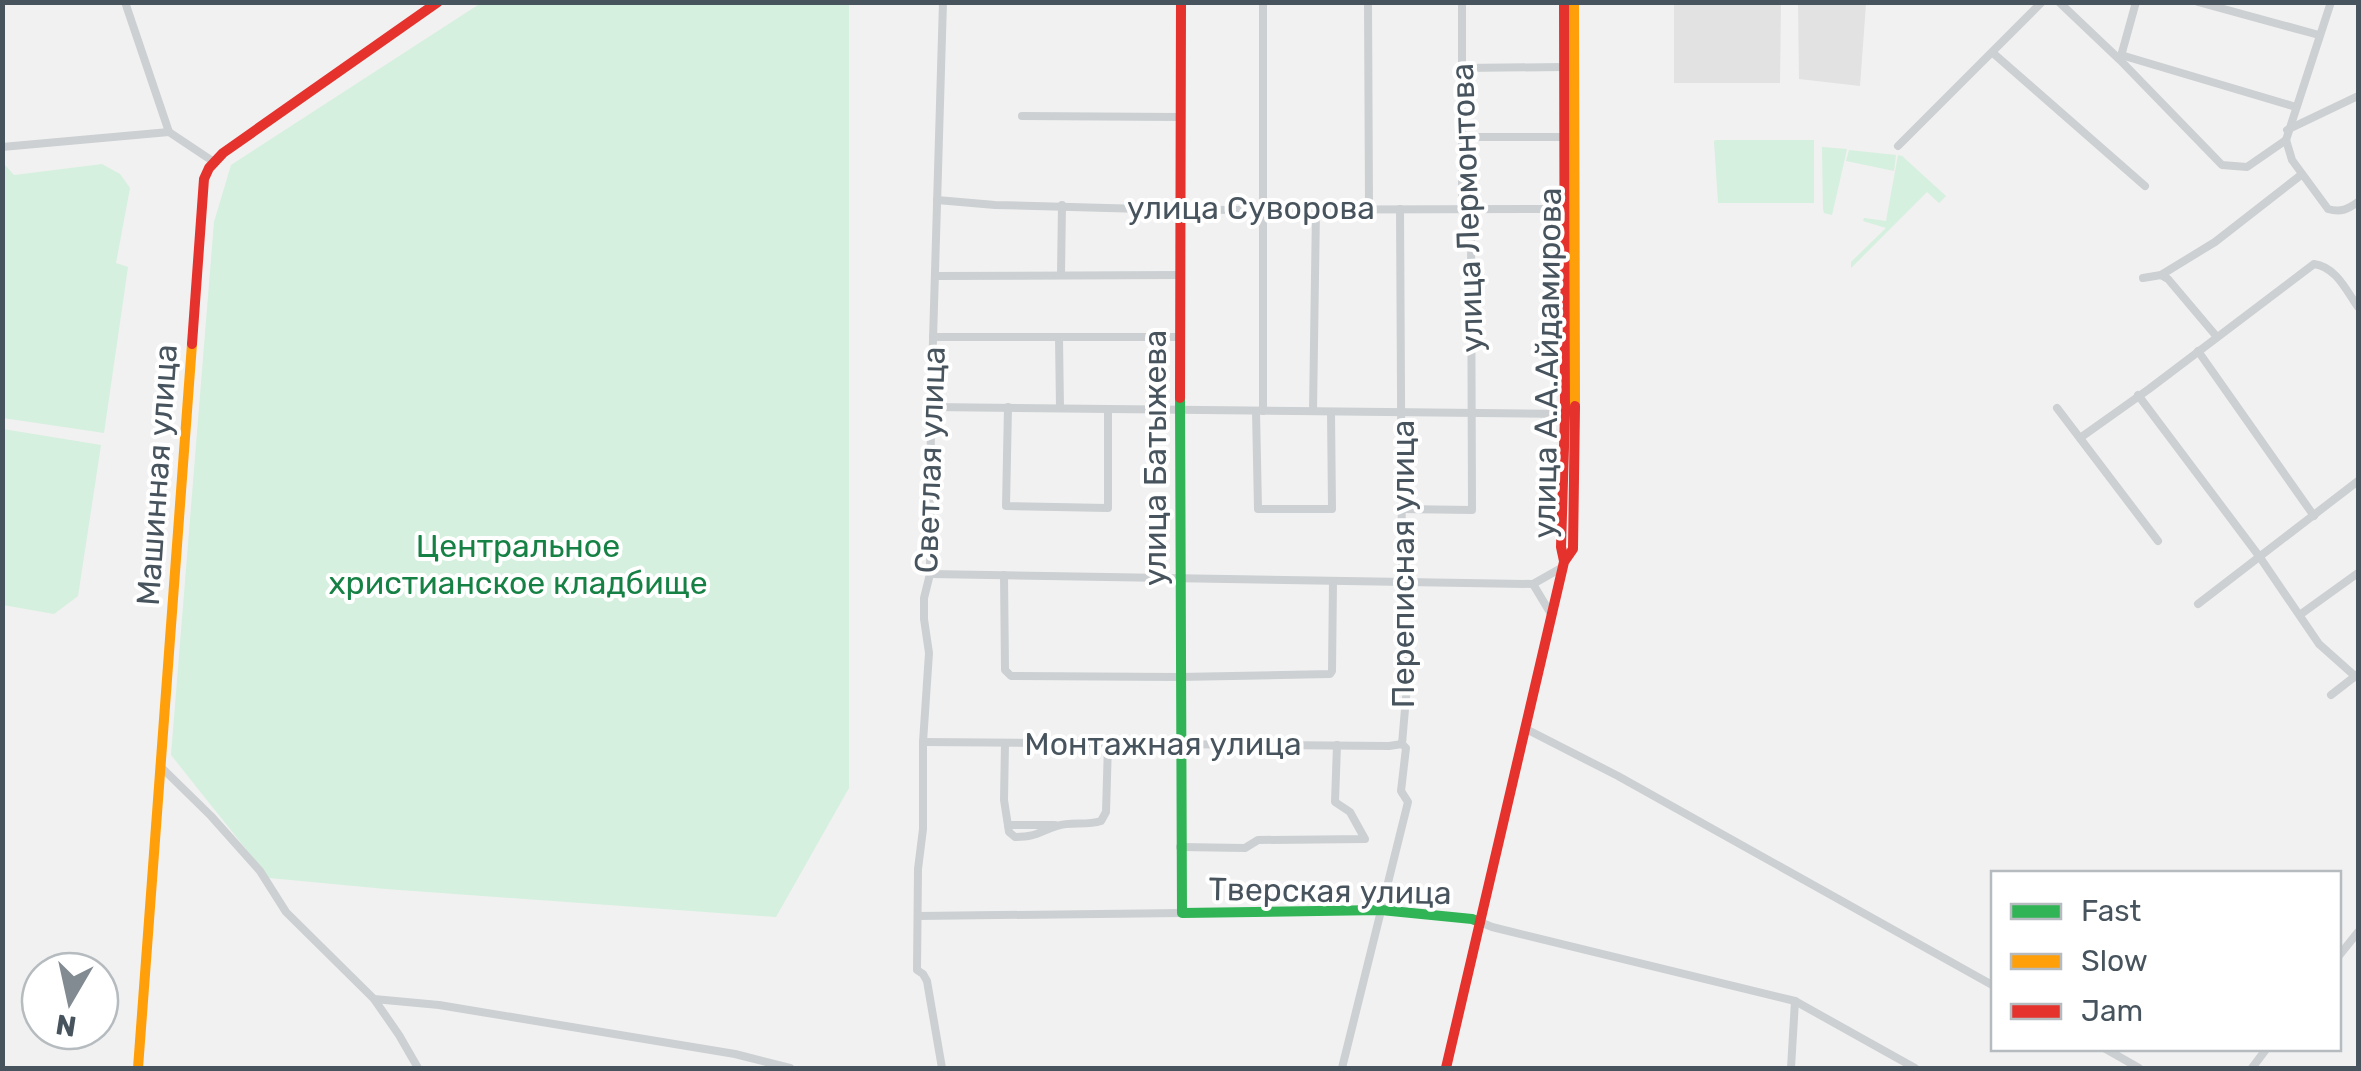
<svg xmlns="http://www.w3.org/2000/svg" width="2361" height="1071" viewBox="0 0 2361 1071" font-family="Rubik,sans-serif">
	<rect width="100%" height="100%" fill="#f1f1f1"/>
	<g fill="#e3e2e3">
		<polygon points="1859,2 1866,4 1860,86 1799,79 1798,3"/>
		<polygon points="1674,3 1781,3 1780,83 1674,83"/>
	</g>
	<g fill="#d5f0de">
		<polygon points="481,3 849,3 849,788 776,917 386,889 269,878 171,755 214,222 231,165"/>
		<polygon points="1716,140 1814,140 1814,203 1718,203 1714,141"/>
		<polygon points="1822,147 1847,149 1832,215 1824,213 1823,209"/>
		<polygon points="1849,150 1896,155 1894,171 1846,161"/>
		<polygon points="1898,155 1902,156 1946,196 1939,203 1927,192 1851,268 1851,262 1886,228 1863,221 1864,218 1886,221"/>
		<polygon points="3,163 14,175 102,164 120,174 130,188 116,263 128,267 104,433 3,418"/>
		<polygon points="1546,213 1555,213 1559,220 1558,229 1549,233 1549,236 1556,237 1554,242 1556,256 1548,256 1548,262 1557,263 1557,274 1545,274"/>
		<polygon points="3,429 101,445 78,596 54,614 3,605"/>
	</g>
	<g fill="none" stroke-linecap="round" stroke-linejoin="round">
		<g stroke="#ccd0d2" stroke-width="8">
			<polyline points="125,2 169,132 214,162"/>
			<polyline points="1263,2 1263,411"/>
			<polyline points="1368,2 1369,208"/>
			<polyline points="2059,2 2120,60 2222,165 2247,167 2286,140"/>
			<polyline points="2198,2 2319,35"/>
			<path d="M2331,2L2286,140L2292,160L2328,209C2341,213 2348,209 2358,202"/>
			<polyline points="1993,53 2145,186"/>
			<polyline points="2121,55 2296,107"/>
			<polyline points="2121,56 2136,2"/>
			<polyline points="1462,68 1564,67"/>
			<polyline points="1022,116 1179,117"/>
			<polyline points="2287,130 2358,96"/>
			<polyline points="1462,137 1564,137"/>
			<polyline points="1898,146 2042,2"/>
			<polyline points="2,147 169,132"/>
			<polyline points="937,200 995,205 1180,210 1564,209"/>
			<polyline points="1061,274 1062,205"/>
			<polyline points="2161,275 2215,242 2301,175"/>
			<polyline points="936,276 1180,275"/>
			<polyline points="2143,278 2161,275 2168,279 2217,337"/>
			<polyline points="933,337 1180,337"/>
			<polyline points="1059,337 1060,408"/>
			<polyline points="2198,351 2314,516"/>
			<polyline points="2138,395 2259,556 2319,644 2356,677"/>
			<polyline points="931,407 1565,414"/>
			<polyline points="1008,407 1006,506 1108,508 1108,410"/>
			<polyline points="2057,408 2158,541"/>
			<polyline points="1256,411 1258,509 1332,509 1331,412"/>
			<polyline points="1313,411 1316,210"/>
			<path d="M2080,438L2149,389L2314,264C2336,267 2346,290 2358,307"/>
			<polyline points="1401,509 1472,510 1471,219 1462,197 1462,2"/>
			<polyline points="930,574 1533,584 1563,567"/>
			<polyline points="1004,575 1005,670 1011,676 1179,677 1330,674 1332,671 1333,581"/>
			<polyline points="1533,584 1551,614"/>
			<polyline points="2198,604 2358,481"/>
			<polyline points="2301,614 2358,573"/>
			<polyline points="2331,695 2358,674"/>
			<polyline points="1526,729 1618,776 1994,986"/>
			<polyline points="923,742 1389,746 1402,744"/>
			<path d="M1005,743L1004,800L1009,832L1015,837C1037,837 1038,832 1057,826C1071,821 1086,826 1101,821L1106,812L1108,744"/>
			<polyline points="160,766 211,816 260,871 286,912 374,999 439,1005 735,1054 790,1068"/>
			<polyline points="1008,825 1055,825"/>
			<polyline points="1180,847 1245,848 1258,840 1365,839 1350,812 1335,802 1337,745"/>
			<polyline points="918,916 1182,913"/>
			<polyline points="1480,922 1492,927 1795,1001 1915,1068"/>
			<polyline points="2338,957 2358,932"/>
			<polyline points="374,999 399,1035 418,1068"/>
			<polyline points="2104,1048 2139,1068"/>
			<polyline points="942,1068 927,981 923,974 917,970 918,869 923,829 923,742 929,653 924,619 924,598 930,574 931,407 943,2"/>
			<polyline points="1342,1068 1408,802 1401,791 1406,748 1402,744 1408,674 1410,587 1402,574 1400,209"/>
			<polyline points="1791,1068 1795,1001"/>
			<polyline points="2252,1068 2267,1048"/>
		</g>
		<polyline stroke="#30b455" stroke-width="10" points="1180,398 1182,913 1381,910 1472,919 1480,922"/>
		<g stroke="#ff9f0a" stroke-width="10">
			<polyline points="1574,2 1575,406"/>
			<polyline points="138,1068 192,344"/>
		</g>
		<g stroke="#e5322d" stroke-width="10">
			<polyline points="1564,2 1565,414 1561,547 1564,561"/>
			<polyline points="192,344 204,179 209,168 223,153 438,2"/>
			<polyline points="1180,398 1181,2"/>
			<polyline points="1446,1068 1564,562 1573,549 1575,406"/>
		</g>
	</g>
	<g text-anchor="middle" stroke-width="8" stroke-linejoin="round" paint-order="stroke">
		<g font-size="32" fill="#47545e" stroke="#fff">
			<text x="1251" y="219">улица Суворова</text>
			<text transform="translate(1467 208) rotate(-92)" y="11">улица Лермонтова</text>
			<text transform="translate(1547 363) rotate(-89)" y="11">улица А.А.Айдамирова</text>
			<text transform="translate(1155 458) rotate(-90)" y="11">улица Батыжева</text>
			<text transform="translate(930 460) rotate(-88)" y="11">Светлая улица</text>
			<text transform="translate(157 475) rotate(-86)" y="11">Машинная улица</text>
			<text transform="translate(1403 564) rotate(-90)" y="11">Переписная улица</text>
			<text x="1163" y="755">Монтажная улица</text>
			<text transform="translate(1330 891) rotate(1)" y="11">Тверская улица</text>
		</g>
		<g font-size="32" fill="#168145" stroke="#fff">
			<text x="518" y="557">Центральное<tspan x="518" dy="37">христианское кладбище</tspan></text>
		</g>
	</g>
	<rect width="2361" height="1071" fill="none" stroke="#47545e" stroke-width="10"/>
	<rect x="1991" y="871" width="350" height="180" fill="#ffffff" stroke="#b5bbbf" stroke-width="2.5"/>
	<rect x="2011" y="904" width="50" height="15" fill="#30b455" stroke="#b5bbbf" stroke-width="2.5"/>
	<text x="2081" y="921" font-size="30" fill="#47545e">Fast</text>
	<rect x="2011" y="954" width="50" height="15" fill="#ff9f0a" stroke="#b5bbbf" stroke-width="2.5"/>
	<text x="2081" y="971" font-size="30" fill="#47545e">Slow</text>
	<rect x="2011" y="1004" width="50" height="15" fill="#e5322d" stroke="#b5bbbf" stroke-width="2.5"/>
	<text x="2081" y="1021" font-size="30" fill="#47545e">Jam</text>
	<g transform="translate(70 1001) rotate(189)"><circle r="48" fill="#ffffff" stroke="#b5bbbf" stroke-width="2.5"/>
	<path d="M0-8L18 38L0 25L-18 38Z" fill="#828b91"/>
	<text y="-15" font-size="28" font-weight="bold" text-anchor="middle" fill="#47545e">N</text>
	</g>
</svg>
